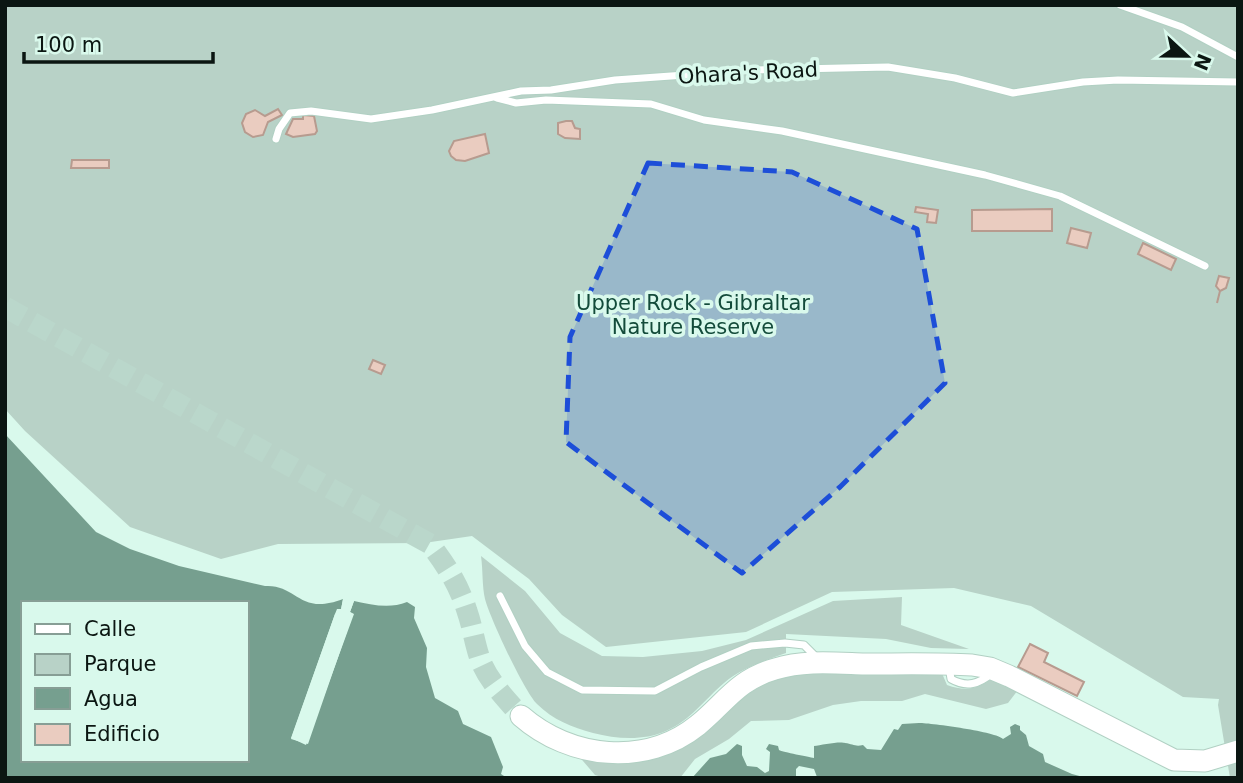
<svg xmlns="http://www.w3.org/2000/svg" width="1243" height="783" viewBox="0 0 1243 783" font-family="'DejaVu Sans',sans-serif">
	<rect width="100%" height="100%" fill="#d9f9ec"/>
	<g fill="#b8d2c7">
		<polygon points="5,5 1238,5 1238,778 1230,778 1218,705 1219,699 1183,697 1031,606 954,588 832,592 746,632 606,647 562,615 529,579 472,536 424,543 278,544 221,559 130,527 25,431 5,409"/>
		<path d="M481,556L525,591L560,633L602,656L643,657L702,651L746,640L833,601L902,597L901,625L969,649L931,648L886,639L786,634V653C764,661 742,668 724,683C704,700 691,720 666,731C643,741 617,739 593,733C572,727 553,720 537,704C524,691 490,618 485,599C482,586 483,570 481,556Z"/>
		<path d="M808,670L941,671L947,685C967,692 976,689 993,678L1018,690L1008,703L986,709L925,694L902,701H861L833,705L789,720L751,721L729,739L695,759L680,778H605L595,775L577,754L652,759L692,742L732,706L769,679Z"/>
	</g>
	<g fill="#769f8f" fill-rule="evenodd">
		<path d="M5,434L96,532L130,549L179,566L265,586C297,584 299,616 343,599L341,610L335,614L291,739L308,744L353,614L350,612L354,601C372,605 390,609 407,602L415,607L414,618L427,648L426,667L435,698L458,711L463,724L491,737L503,767L501,774L507,778H5ZM23,603H247V760H23Z"/>
		<path d="M919,723C932,723 997,732 1003,739L1011,734L1010,727L1015,724L1020,726V730L1026,735L1029,746L1043,754L1045,762L1072,774L1087,778H825L817,777L814,769L799,766L796,769V778H692L710,758L726,754L737,744L742,746V755L747,766L757,767L765,773L769,771L770,752L766,749L769,744L778,746L779,750C783,752 809,757 814,758V746C821,745 840,741 845,743C853,744 855,747 863,745L867,749L881,750L894,729L898,730L902,724Z"/>
	</g>
	<polygon fill="#d9f9ec" points="343,599 347,599 347,602 343,612 338,615 295,737 305,741 349,616 346,612 351,600 354,601 350,612 354,614 306,745 291,738 335,614 337,609 341,609"/>
	<g fill="#eaccc0" stroke="#b79b8f" stroke-width="2">
		<polygon points="278,109 282,115 268,122 263,135 253,137 245,132 242,123 246,114 255,110 265,116"/>
		<polygon points="303,115 314,116 317,131 315,134 293,137 286,134 293,119 303,119"/>
		<polygon points="566,121 572,121 575,128 580,129 580,139 565,138 558,134 558,123"/>
		<polygon points="485,134 489,153 465,161 456,160 451,156 449,151 454,141"/>
		<polygon points="72,160 109,160 109,168 71,168"/>
		<polygon points="916,207 938,210 936,223 927,222 928,214 915,212"/>
		<polygon points="1052,209 1052,231 972,231 972,210"/>
		<polygon points="1071,228 1091,233 1087,248 1067,243"/>
		<polygon points="1143,243 1176,259 1171,270 1138,254"/>
		<polygon points="1219,276 1229,278 1226,288 1220,291 1217,303 1220,291 1216,286"/>
		<polygon points="373,360 385,365 381,374 369,369"/>
		<polygon points="1030,644 1048,653 1044,662 1084,682 1077,696 1018,667"/>
	</g>
	<g fill="none" stroke-linecap="round" stroke-linejoin="round">
		<path stroke="#bad7cb" stroke-width="21" stroke-dasharray="21 10" stroke-linecap="butt" d="M5,307L430,544C446,565 459,585 467,611C473,628 475,647 482,664C491,684 507,700 521,716"/>
		<defs>
			<g id="lane">
				<polyline points="1120,5 1182,27 1238,57"/>
				<polyline points="497,98 516,103 546,100 651,104 704,120 782,131 985,175 1060,196 1205,266"/>
				<polyline points="276,139 279,129 290,113 311,111 371,119 432,110 521,91 551,90 615,80 755,70 888,67 955,78 1013,93 1083,82 1118,80 1238,82"/>
				<polyline points="500,596 525,646 547,672 582,690 655,691 701,667 751,646 785,643 804,645 816,657"/>
				<path d="M949,667L951,679C967,688 979,684 992,673"/>
			</g>
			<path id="secondary" d="M521,716C570,759 646,767 698,725C726,702 737,680 775,669C804,660 834,663 865,664C900,664 936,663 972,665L990,668L1009,676L1174,760L1205,761L1238,751"/>
		</defs>
		<use href="#lane" stroke="#b1d0c3" stroke-width="9"/>
		<use href="#secondary" stroke="#b1d0c3" stroke-width="23"/>
		<use href="#lane" stroke="#fff" stroke-width="7"/>
		<use href="#secondary" stroke="#fff" stroke-width="21"/>
	</g>
	<path fill="#1d4ed8" fill-opacity="0.2" stroke="#1d4ed8" stroke-width="5" stroke-dasharray="14 9" stroke-linejoin="round" d="M648,163L792,172L917,229L945,383L840,487L742,573L566,442L570,337Z"/>
	<g text-anchor="middle" stroke-width="7" stroke-linejoin="round" paint-order="stroke">
		<g font-size="21" fill="#0b1612" stroke="#d9f9ec">
			<text transform="translate(748 73) rotate(-3)" y="7">Ohara's Road</text>
		</g>
		<g font-size="21" fill="#134b3a" stroke="#d9f9ec">
			<text x="693" y="310">Upper Rock - Gibraltar<tspan x="693" dy="24">Nature Reserve</tspan></text>
		</g>
	</g>
	<rect width="1243" height="783" fill="none" stroke="#0b1612" stroke-width="14"/>
	<rect x="21" y="601" width="228" height="161" fill="#d9f9ec" stroke="#879e95" stroke-width="2"/>
	<rect x="35" y="624" width="35" height="10" fill="#ffffff" stroke="#879e95" stroke-width="2"/>
	<text x="84" y="636" font-size="21" fill="#0b1612">Calle</text>
	<rect x="35" y="654" width="35" height="21" fill="#b8d2c7" stroke="#879e95" stroke-width="2"/>
	<text x="84" y="671" font-size="21" fill="#0b1612">Parque</text>
	<rect x="35" y="688" width="35" height="21" fill="#769f8f" stroke="#879e95" stroke-width="2"/>
	<text x="84" y="706" font-size="21" fill="#0b1612">Agua</text>
	<rect x="35" y="724" width="35" height="21" fill="#eaccc0" stroke="#879e95" stroke-width="2"/>
	<text x="84" y="741" font-size="21" fill="#0b1612">Edificio</text>
	<g transform="translate(1187 56) rotate(112)" stroke="#d9f9ec" stroke-width="5" paint-order="stroke">
	<path d="M0-5L12 26L0 18L-12 26Z" fill="#0b1612"/>
	<text y="-10" font-size="19" font-weight="bold" text-anchor="middle" fill="#0b1612">N</text>
	</g>
	<path d="M24 52v10h189v-10" fill="none" stroke="#0b1612" stroke-width="3.5"/>
	<text x="35" y="52" font-size="21" fill="#0b1612" stroke="#d9f9ec" stroke-width="5" paint-order="stroke">100 m</text>
</svg>
